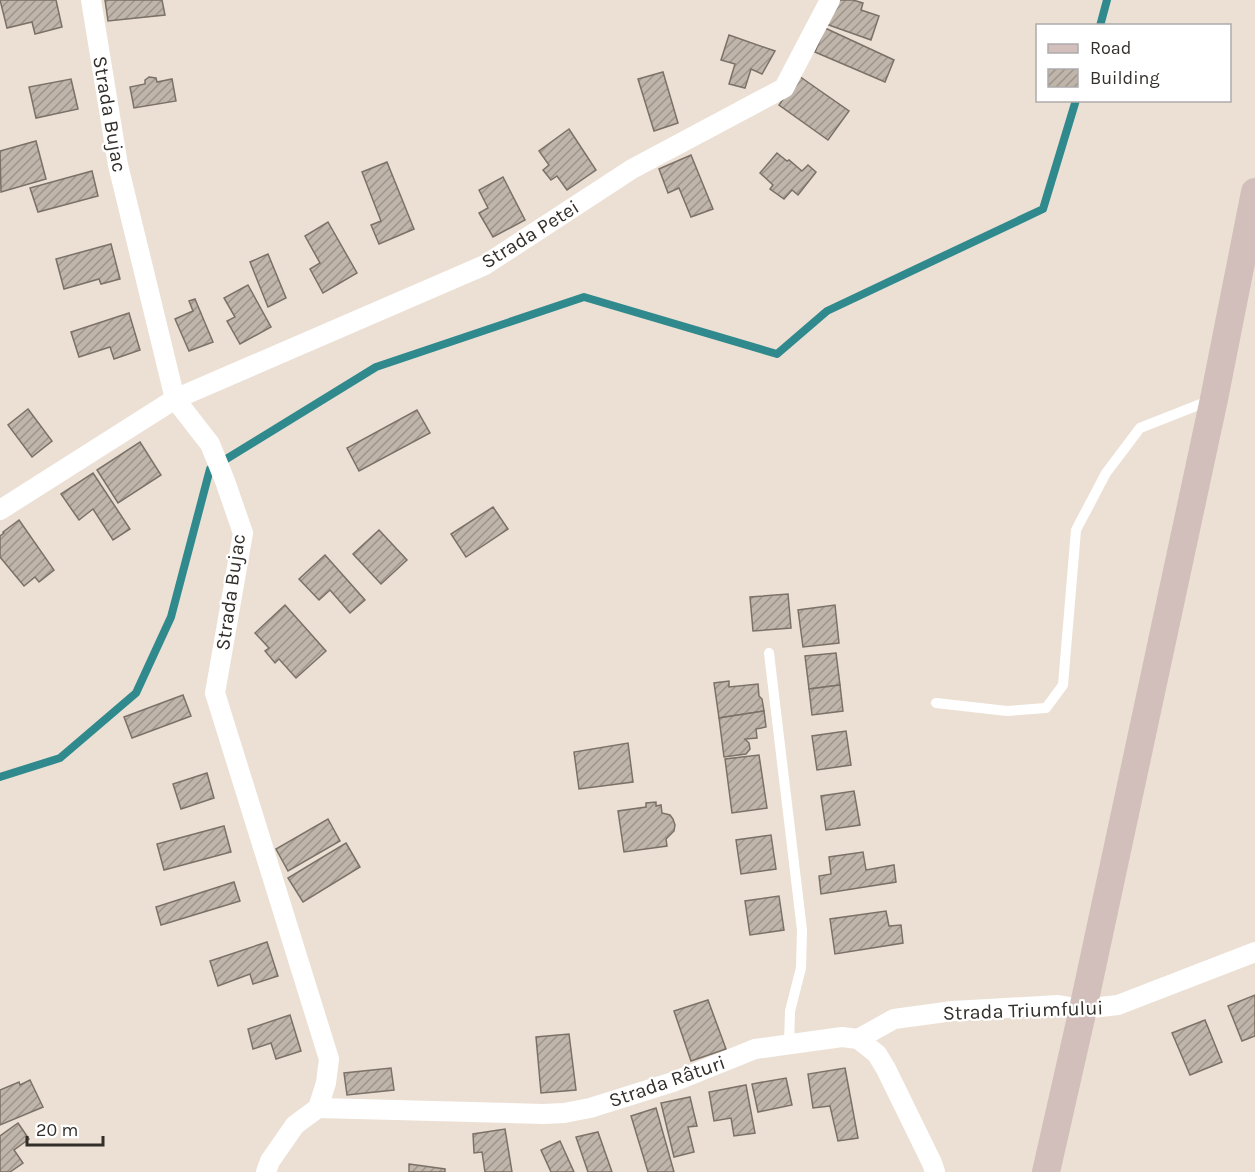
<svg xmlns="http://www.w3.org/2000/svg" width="1255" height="1172" viewBox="0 0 1255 1172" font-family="Karla,sans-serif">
	<defs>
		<pattern id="building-hatch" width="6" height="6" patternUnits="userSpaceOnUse" patternTransform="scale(1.5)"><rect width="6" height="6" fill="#c0b5aa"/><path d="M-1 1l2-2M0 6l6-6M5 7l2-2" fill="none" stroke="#9d948b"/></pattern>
	</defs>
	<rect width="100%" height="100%" fill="#ece0d4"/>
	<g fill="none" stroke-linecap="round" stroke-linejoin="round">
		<g stroke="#308a8d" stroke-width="8">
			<polyline points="1100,26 1107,0"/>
			<polyline points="0,777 60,758 136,693 171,617 210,469 376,367 584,297 777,354 827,311 1043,209 1076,100"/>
		</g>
	</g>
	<g fill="url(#building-hatch)" stroke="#7b7167" stroke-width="1.5">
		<polygon points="0,0 56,0 62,27 35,34 32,22 7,28"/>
		<polygon points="105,0 162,0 165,15 108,21"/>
		<polygon points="834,0 853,0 863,3 861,10 879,16 871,40 826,24"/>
		<polygon points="825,28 894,60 885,82 815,52"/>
		<polygon points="729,35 775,51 762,74 751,69 745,88 729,84 735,64 721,60"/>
		<polygon points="663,72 678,123 654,131 638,79"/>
		<polygon points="799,76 849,111 828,140 779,105"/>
		<polygon points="149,77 156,78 157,82 172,79 176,101 134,108 130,87 145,84 145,80"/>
		<polygon points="71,79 78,109 36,118 29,87"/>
		<polygon points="569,129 596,170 567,190 557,176 551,180 543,170 549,165 539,151"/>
		<polygon points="36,141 46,179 1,192 0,151"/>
		<polygon points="777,153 787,161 789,160 802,171 808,165 816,172 798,195 792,190 784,199 770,189 773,185 760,173"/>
		<polygon points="691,155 713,209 691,217 679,188 668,193 659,169"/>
		<polygon points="387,162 414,229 379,244 371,225 381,221 362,172"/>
		<polygon points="92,171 98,196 38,212 30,188"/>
		<polygon points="503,177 525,220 493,237 479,213 488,208 479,190"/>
		<polygon points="328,222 357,273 323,293 310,269 320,263 305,236"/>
		<polygon points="111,244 120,279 101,284 99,279 64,289 56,259"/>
		<polygon points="268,254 286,298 268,307 250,262"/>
		<polygon points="248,285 271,327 240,344 227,321 235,317 224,298"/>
		<polygon points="195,299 213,342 189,351 175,319 193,311 189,301"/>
		<polygon points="129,313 140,350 114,359 110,347 79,357 71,332"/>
		<polygon points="28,409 52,441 32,457 8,425"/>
		<polygon points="417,410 430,433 359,471 347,448"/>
		<polygon points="140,442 161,475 118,503 97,470"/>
		<polygon points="93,473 130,529 113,540 93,509 79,520 61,494"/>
		<polygon points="493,507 508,529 466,557 451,534"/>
		<polygon points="19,520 54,570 39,582 35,577 24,586 0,557 0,536 4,533 3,532"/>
		<polygon points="379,530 407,560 381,584 353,554"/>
		<polygon points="325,555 365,600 350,613 330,590 319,600 299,579"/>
		<polygon points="788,594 791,628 753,631 750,597"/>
		<polygon points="285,605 326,651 296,678 279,659 275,663 265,651 269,648 255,633"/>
		<polygon points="835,605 839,643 803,647 798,610"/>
		<polygon points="836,653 840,685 809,689 805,656"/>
		<polygon points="729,681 729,687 758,684 759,696 762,699 764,711 719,718 714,683"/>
		<polygon points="840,685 843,711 812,715 809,689"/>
		<polygon points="183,695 191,716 132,738 124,717"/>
		<polygon points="764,711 766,727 756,729 757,738 745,739 749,743 750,749 746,754 724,757 719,718"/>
		<polygon points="846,731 851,765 817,770 812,736"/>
		<polygon points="628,743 633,782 579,789 574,752"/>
		<polygon points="759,755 767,808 732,813 725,759"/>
		<polygon points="207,773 214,798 181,809 173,784"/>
		<polygon points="854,791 860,825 826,830 821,796"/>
		<polygon points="656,802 656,806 661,805 662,813 670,815 673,819 675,825 674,831 666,839 667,846 624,852 618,811 646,807 646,803"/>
		<polygon points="328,819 340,841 288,871 276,849"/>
		<polygon points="224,826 231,852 164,870 157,844"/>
		<polygon points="771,835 776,869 741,874 736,840"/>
		<polygon points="346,843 360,867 303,902 288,878"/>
		<polygon points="863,852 866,870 894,865 896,882 821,894 819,876 831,874 829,857"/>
		<polygon points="234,882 240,901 161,925 156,907"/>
		<polygon points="779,896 784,930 750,935 745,901"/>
		<polygon points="886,911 889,926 901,925 903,943 835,954 830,919"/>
		<polygon points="267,942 278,976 253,984 250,974 218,986 210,961"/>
		<polygon points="1255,995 1255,1036 1242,1041 1228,1006"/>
		<polygon points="708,1000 726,1049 691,1061 674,1011"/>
		<polygon points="290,1015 301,1051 276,1059 271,1043 253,1049 248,1029"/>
		<polygon points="1205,1020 1222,1062 1190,1075 1172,1033"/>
		<polygon points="569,1034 576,1090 541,1093 536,1037"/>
		<polygon points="391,1068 394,1090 347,1095 344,1073"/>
		<polygon points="845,1068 858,1138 838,1141 830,1106 813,1108 808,1074"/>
		<polygon points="786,1078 792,1105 758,1112 752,1084"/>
		<polygon points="30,1080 43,1107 0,1125 0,1090 19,1082 20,1085"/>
		<polygon points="746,1085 755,1133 734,1136 731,1118 714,1121 709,1092"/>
		<polygon points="690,1097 697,1126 688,1127 694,1152 674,1157 661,1103"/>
		<polygon points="656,1108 674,1172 648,1172 631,1116"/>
		<polygon points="18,1123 29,1139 14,1150 23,1163 10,1172 0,1172 0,1136"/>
		<polygon points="505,1129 512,1172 485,1172 482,1152 474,1153 473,1134"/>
		<polygon points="598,1132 612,1172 588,1172 576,1137"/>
		<polygon points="560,1141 574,1172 551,1172 541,1150"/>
		<polygon points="409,1164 445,1169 445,1172 409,1172"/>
	</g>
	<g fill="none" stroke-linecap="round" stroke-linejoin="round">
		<g stroke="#fff" stroke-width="10">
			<polyline points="769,653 802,930 801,968 790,1011 789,1044"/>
			<polyline points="936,703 1007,711 1046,708 1063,685 1076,530 1106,473 1140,428 1211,400"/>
		</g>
		<g stroke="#fff" stroke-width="20">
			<polyline points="91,0 118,165 175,399 210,444 225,481 243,533 215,693 329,1059 326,1083 318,1108 295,1125 270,1161 266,1172"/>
			<polyline points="0,510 175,399 485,265 632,169 784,88 830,0"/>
			<polyline points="858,1039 894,1019 953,1011 1058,1005 1083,1009 1118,1005 1255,952"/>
			<polyline points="318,1108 543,1114 564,1113 590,1108 673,1082 755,1049 842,1037 858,1039 877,1054 886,1069 932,1163 935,1172"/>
		</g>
		<polyline stroke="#d2bfbb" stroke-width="28" points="1046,1172 1083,1009 1214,399 1255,192"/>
	</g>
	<g text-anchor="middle" stroke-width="4.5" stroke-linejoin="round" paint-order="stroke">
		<g font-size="20" fill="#322e2a" stroke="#fff">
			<text transform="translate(110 114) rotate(80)" y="7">Strada Bujac</text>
			<text transform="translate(530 234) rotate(-32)" y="7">Strada Petei</text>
			<text transform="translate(230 592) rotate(-82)" y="7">Strada Bujac</text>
			<text transform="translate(1023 1010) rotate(-2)" y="7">Strada Triumfului</text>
			<text transform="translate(667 1081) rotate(-19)" y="7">Strada Râturi</text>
		</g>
	</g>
	<rect x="1036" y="24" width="195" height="78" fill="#ffffff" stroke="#adabaa" stroke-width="1.5"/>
	<rect x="1048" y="44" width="30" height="9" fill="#d2bfbb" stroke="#adabaa" stroke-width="1.5"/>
	<text x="1090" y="54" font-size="18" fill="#322e2a">Road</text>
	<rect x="1048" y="69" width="30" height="18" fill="url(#building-hatch)" stroke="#adabaa" stroke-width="1.5"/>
	<text x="1090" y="84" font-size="18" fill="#322e2a">Building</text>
	<path d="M27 1136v9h76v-9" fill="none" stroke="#322e2a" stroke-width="3"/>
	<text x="36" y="1136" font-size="18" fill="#322e2a" stroke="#ffffff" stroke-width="4.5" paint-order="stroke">20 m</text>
</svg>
